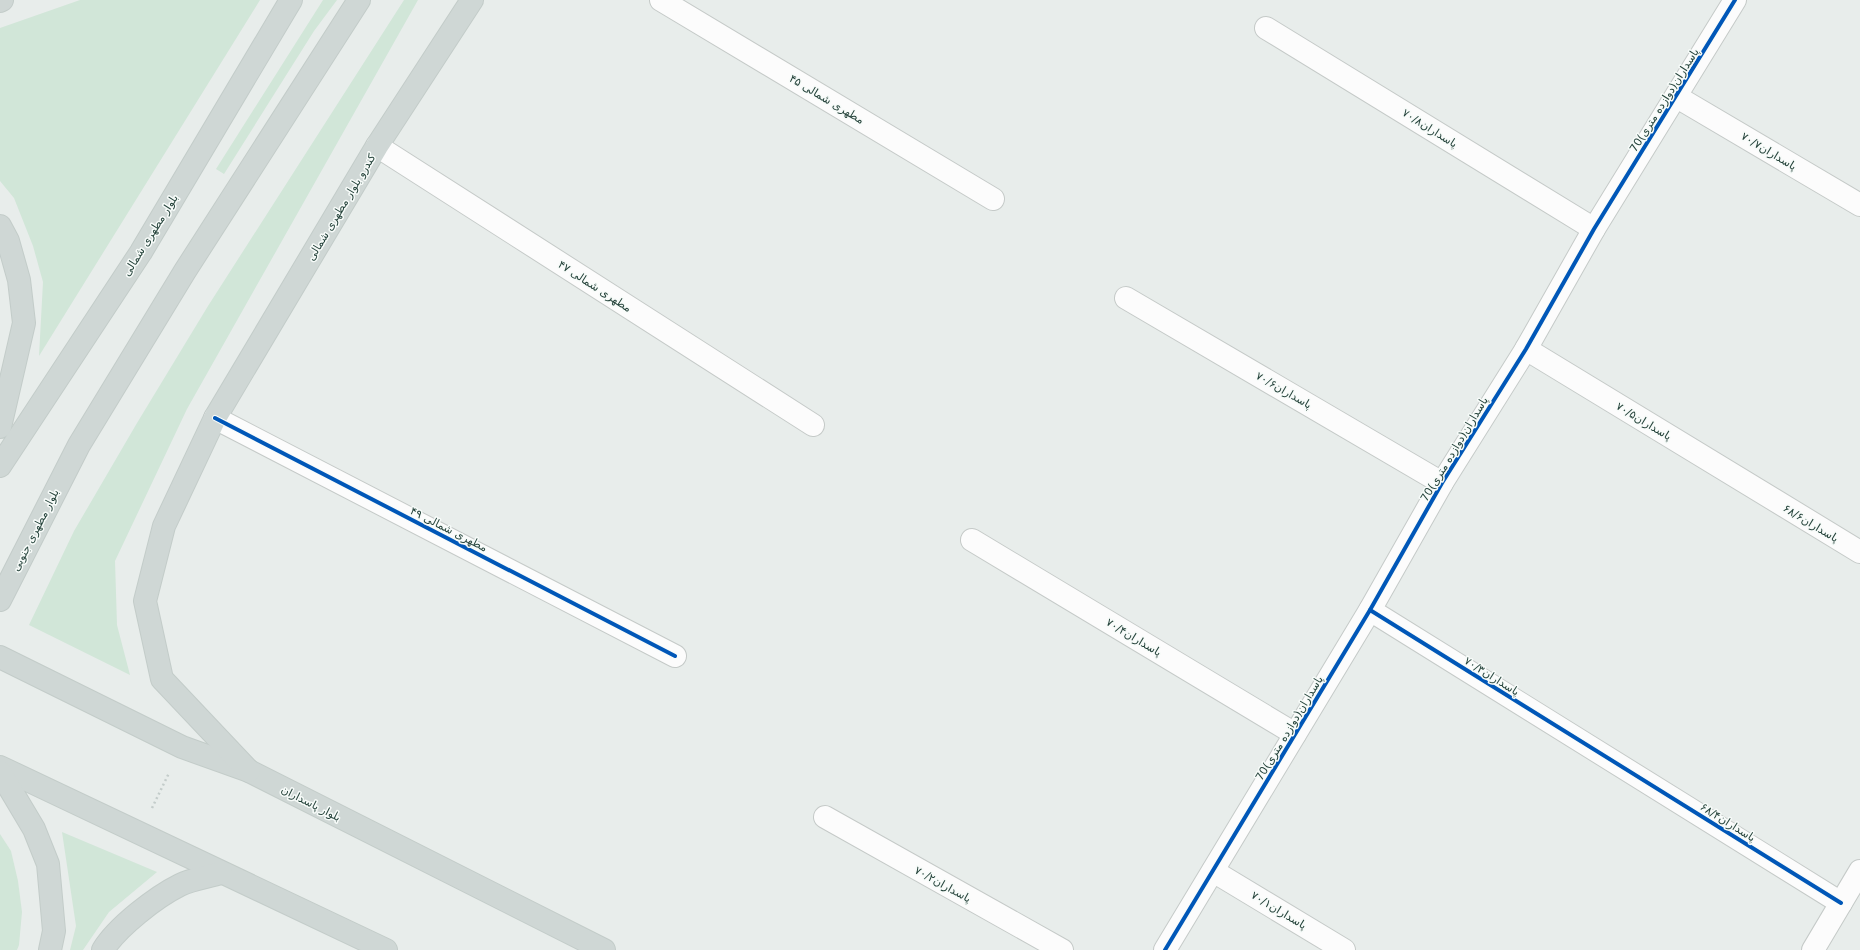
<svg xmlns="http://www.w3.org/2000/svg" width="1860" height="950" viewBox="0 0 1860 950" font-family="'DejaVu Sans','Noto Sans Arabic',sans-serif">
	<rect width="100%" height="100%" fill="#e8edeb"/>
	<g fill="#d1e6d8">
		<polygon points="80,0 260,0 39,356 43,282 33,246 14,198 0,181 0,28"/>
		<polygon points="323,0 337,0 314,31 224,174 216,169"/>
		<polygon points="404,0 418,0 187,409 115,561 117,625 130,675 29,625 74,531 137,423 208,306"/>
		<polygon points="62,832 157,872 109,912 83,950 70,950 76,926"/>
		<polygon points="0,834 11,851 18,881 22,912 19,945 17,950 0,950"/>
	</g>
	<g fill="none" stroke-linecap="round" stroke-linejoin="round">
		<defs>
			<g id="minor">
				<polyline points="661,0 993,199"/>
				<polyline points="1266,28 1594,229"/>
				<polyline points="1677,97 1860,205"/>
				<polyline points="377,146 813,425"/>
				<polyline points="1126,298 1442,483"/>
				<polyline points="1526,349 1860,552"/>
				<polyline points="215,418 675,656"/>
				<polyline points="972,540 1295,734"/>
				<polyline points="1370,610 1841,903"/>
				<polyline points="825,817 1062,950"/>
				<polyline points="1213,871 1344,950"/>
				<polyline points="1165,950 1370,610 1442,483 1526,349 1594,229 1735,0"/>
				<polyline points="1813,950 1860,871"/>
			</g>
			<g id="major">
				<polyline points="0,1 2,0"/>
				<polyline points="0,226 8,241 19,280 24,323 0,427"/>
				<polyline points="0,466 141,252 291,0"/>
				<polyline points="0,600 79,445 185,271 359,0"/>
				<polyline points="0,657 182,747 249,771 604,950"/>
				<polyline points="0,767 386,950"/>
				<polyline points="249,771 162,679 145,601 164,526 215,418 377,146 472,0"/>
				<polyline points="0,772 34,829 48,864 54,931 50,950"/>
				<path d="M103,950C117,927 156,897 180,885C192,879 208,877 221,873"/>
			</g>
		</defs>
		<use href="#minor" stroke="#c5cac8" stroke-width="24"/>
		<use href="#major" stroke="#c3ccc9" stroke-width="24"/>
		<polyline stroke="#c3ccca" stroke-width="2.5" stroke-dasharray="2 3" stroke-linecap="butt" points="152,808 169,773"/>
		<use href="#minor" stroke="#fcfcfc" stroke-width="22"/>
		<use href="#major" stroke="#cfd7d5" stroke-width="22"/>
		<defs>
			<g id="cycleway">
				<polyline points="215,418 675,656"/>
				<polyline points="1370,610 1841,903"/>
				<polyline points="1165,950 1370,610 1442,483 1526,349 1594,229 1735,0"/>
			</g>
		</defs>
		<use href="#cycleway" stroke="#f7fbf9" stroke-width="6"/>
		<use href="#cycleway" stroke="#0057b8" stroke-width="4"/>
	</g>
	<g text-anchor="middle" stroke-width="3" stroke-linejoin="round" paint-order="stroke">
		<g font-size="11" fill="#24423a" stroke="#f7fbf9">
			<text transform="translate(827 99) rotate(31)" y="4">مطهرى شمالى ۴۵</text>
			<text transform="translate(1664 100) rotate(-58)" y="4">70پاسداران(دوازده متری)</text>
			<text transform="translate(1430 128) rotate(32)" y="4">پاسداران۷۰/۸</text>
			<text transform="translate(1769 151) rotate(31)" y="4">پاسداران۷۰/۷</text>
			<text transform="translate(341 207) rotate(-59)" y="4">کندرو بلوار مطهری شمالی</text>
			<text transform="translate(150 235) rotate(-58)" y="4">بلوار مطهری شمالی</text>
			<text transform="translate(595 286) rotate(33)" y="4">مطهرى شمالى ۴۷</text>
			<text transform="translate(1284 390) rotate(30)" y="4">پاسداران۷۰/۶</text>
			<text transform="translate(1644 421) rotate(31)" y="4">پاسداران۷۰/۵</text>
			<text transform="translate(1454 449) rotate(-59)" y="4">70پاسداران(دوازده متری)</text>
			<text transform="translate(1811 523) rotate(31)" y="4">پاسداران۶۸/۶</text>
			<text transform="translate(449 529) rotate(27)" y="4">مطهرى شمالى ۴۹</text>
			<text transform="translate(35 530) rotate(-63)" y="4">بلوار مطهری جنوبی</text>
			<text transform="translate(1134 637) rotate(31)" y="4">پاسداران۷۰/۴</text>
			<text transform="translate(1492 676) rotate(32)" y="4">پاسداران۷۰/۳</text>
			<text transform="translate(1289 728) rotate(-59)" y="4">70پاسداران(دوازده متری)</text>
			<text transform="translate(311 803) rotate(27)" y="4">بلوار پاسداران</text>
			<text transform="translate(1728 822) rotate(32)" y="4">پاسداران۶۸/۴</text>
			<text transform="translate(943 884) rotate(29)" y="4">پاسداران۷۰/۲</text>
			<text transform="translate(1279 910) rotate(31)" y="4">پاسداران۷۰/۱</text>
		</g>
	</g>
</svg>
